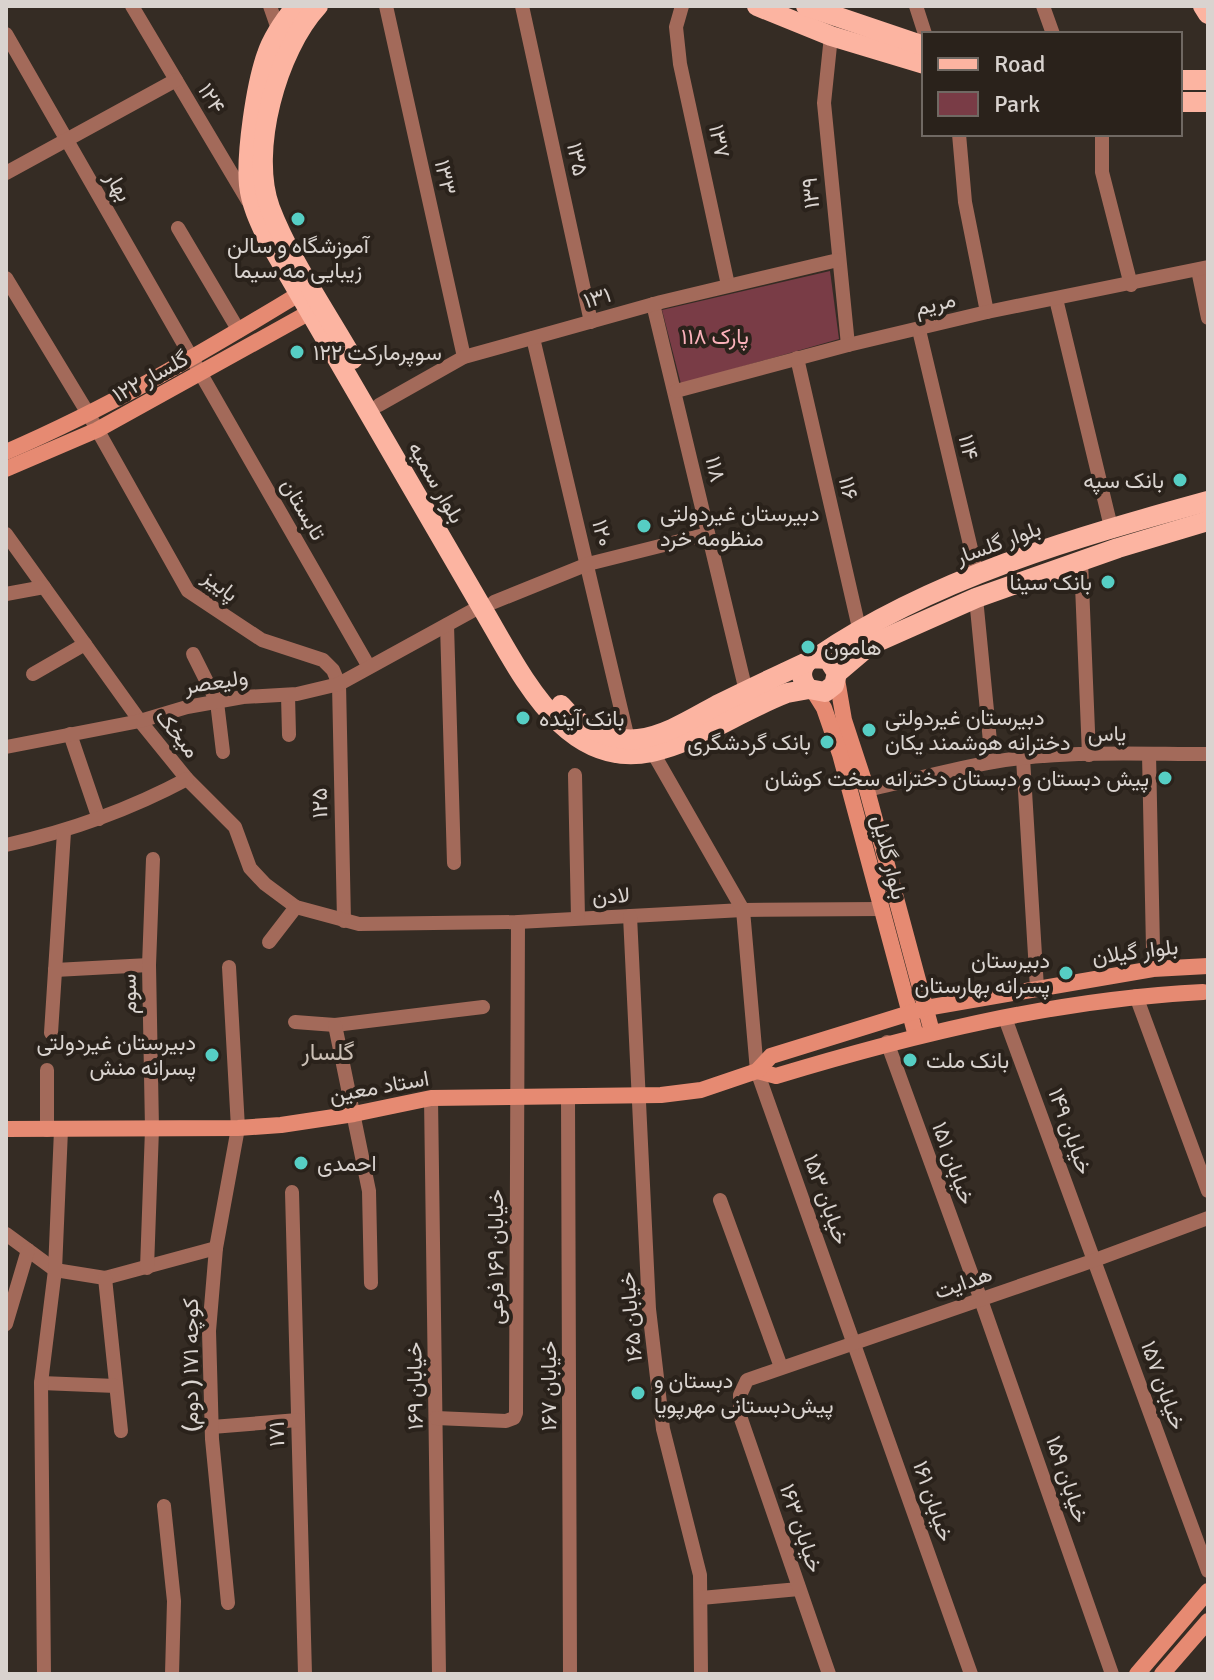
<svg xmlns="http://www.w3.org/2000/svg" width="1214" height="1680" viewBox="0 0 1214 1680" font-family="Signika,Vazirmatn,sans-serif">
	<rect width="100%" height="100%" fill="#352c24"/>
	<polygon fill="#793c46" points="830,271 839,339 681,384 662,310"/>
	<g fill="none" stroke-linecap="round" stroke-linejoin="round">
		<g stroke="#a36a5a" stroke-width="14">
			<polyline points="132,6 248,201"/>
			<polyline points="270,6 278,29"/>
			<polyline points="386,6 464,357"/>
			<polyline points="522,6 591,322"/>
			<polyline points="682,6 676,27 680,64 728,285"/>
			<polyline points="916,6 925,34"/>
			<polyline points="1043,6 1053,34"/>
			<polyline points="6,34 369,667"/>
			<polyline points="831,36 824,103 848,345"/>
			<polyline points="959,134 965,202 987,312"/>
			<polyline points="1102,134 1102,172 1131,285"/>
			<polyline points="6,173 176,80"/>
			<polyline points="178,228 239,331"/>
			<polyline points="1198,270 1208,318"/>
			<polyline points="6,278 89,415 188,591 262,640 323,660 333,670 339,684 344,921"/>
			<polyline points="1056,299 1111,527"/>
			<polyline points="653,304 746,691"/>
			<polyline points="919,330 977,574"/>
			<polyline points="533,338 628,739"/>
			<polyline points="797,358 859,628"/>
			<polyline points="676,391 848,345 987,312 1208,267"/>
			<polyline points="379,405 464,357 661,302 838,260"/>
			<polyline points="6,534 140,721 187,779 235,827 250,868 265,884 296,907 359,924 518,922 743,910 881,909"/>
			<polyline points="1081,561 1089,755"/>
			<polyline points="6,594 44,587"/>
			<polyline points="976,598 992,762"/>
			<polyline points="494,602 588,564 708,534"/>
			<polyline points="447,625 454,863"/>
			<polyline points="193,654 217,702 223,752"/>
			<polyline points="33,674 85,644"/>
			<polyline points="288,695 289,735"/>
			<polyline points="70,734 99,819"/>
			<polyline points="6,747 140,721 187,707 243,697 297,694 339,684 481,606"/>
			<polyline points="652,751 743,910 757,1071 971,1674"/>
			<polyline points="1149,754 1153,948"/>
			<polyline points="1023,758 1037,988"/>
			<polyline points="575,775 578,918"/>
			<path d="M867,790C909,781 951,769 993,762C1063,750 1137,754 1208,754"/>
			<path d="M6,845C70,831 129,810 187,779"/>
			<polyline points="630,916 649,1309 663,1429 700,1575 701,1674"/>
			<polyline points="269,942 296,907"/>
			<polyline points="55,970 149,965"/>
			<polyline points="1136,996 1208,1191"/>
			<polyline points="1005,1018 1208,1571"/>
			<polyline points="295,1022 335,1025 483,1007"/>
			<polyline points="335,1025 369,1191 371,1283"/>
			<polyline points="51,1033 64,832"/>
			<polyline points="887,1042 981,1300 1112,1674"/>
			<polyline points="568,1097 570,1674"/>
			<polyline points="431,1098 439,1674"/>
			<polyline points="47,1130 47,1070"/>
			<polyline points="292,1192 305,1674"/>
			<polyline points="720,1200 781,1367"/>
			<polyline points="6,1234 55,1270 105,1278 216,1248"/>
			<polyline points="147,1268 152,1129 149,965 153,859"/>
			<polyline points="105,1278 121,1431"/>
			<polyline points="6,1324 28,1250"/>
			<polyline points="41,1383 116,1386"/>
			<polyline points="436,1418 506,1421 514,1418 516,1413 518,922"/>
			<polyline points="212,1427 298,1420"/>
			<polyline points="164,1506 174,1601 172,1674"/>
			<polyline points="701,1598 799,1589"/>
			<polyline points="228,1603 212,1439 209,1331 216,1248 238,1128 229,967"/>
			<polyline points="44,1674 41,1383 55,1270 61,1130"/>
			<polyline points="829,1674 740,1416 740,1395 747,1380 1095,1260 1208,1218"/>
		</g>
		<g stroke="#e68a72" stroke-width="16">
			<path d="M6,452C110,407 202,353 299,294"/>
			<polyline points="6,469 97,430 310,312"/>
			<polyline points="837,679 844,720 867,790 932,1032"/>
			<polyline points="814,692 824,708 840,754 916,1036"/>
			<path d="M757,1071L776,1076C915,1034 1058,999 1203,992"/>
			<polyline points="6,1129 238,1128 281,1125 354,1114 431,1098 661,1095 701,1090 757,1071 771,1056 926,1008 1153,969 1208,966"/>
			<polyline points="1137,1674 1208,1591"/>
			<polyline points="1162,1674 1208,1621"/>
		</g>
		<g stroke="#fcb4a1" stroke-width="20">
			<path d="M296,6C284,21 273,36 267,54C256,84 246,154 249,185C251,204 259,221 267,238L481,606C521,673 567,779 663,749C706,736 745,709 787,693L809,689L825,692L834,685L837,673L828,659L811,658C800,667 799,679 809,689"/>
			<path d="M318,6C277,50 249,151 270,208C289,258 326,312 353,359"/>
			<polyline points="757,6 831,36 924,64"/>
			<polyline points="806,6 924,46"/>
			<polyline points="1203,6 1208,14"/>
			<polyline points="1180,80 1208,80"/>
			<polyline points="1180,102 1208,102"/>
			<path d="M817,657C934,578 1073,538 1208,501"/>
			<polyline points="837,673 870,645 976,598 1118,548 1208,521"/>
			<path d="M561,705C578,726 610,742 638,739C665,736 693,718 717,705C747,690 777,676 807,662"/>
		</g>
	</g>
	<g fill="#56cec4" stroke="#2a221b" stroke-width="3">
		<circle cx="298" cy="219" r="8"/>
		<circle cx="297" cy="352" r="8"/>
		<circle cx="1180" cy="480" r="8"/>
		<circle cx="644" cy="526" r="8"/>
		<circle cx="1108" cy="582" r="8"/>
		<circle cx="808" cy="647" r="8"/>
		<circle cx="523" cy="718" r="8"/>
		<circle cx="869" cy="730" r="8"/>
		<circle cx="827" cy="742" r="8"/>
		<circle cx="1165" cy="778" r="8"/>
		<circle cx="1066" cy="973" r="8"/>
		<circle cx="212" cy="1055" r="8"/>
		<circle cx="910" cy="1060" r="8"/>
		<circle cx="301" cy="1163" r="8"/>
		<circle cx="638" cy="1393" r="8"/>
	</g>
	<g text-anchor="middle" stroke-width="8" stroke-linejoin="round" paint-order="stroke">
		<g font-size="22" fill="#d9d3cf" stroke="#2a221b">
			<text transform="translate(212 98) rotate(59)" y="8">۱۲۴</text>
			<text transform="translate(720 141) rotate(78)" y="8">۱۳۷</text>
			<text transform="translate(578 159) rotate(78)" y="8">۱۳۵</text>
			<text transform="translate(446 177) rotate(78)" y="8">۱۳۳</text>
			<text transform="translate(119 186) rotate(60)" y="8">بهار</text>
			<text transform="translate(810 193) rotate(-95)" y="8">۱۳۹</text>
			<text transform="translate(597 297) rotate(-16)" y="8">۱۳۱</text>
			<text transform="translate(935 303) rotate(-14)" y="8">مریم</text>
			<text transform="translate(150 376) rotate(-29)" y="8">گلسار ۱۲۲</text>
			<text transform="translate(969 447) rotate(77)" y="8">۱۱۴</text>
			<text transform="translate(716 469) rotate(77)" y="8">۱۱۸</text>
			<text transform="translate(437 482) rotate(60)" y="8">بلوار سمیه</text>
			<text transform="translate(849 488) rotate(77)" y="8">۱۱۶</text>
			<text transform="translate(304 509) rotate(60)" y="8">تابستان</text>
			<text transform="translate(603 533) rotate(76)" y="8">۱۲۰</text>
			<text transform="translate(998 542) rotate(-20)" y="8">بلوار گلسار</text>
			<text transform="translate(221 585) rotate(38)" y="8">پاییز</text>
			<text transform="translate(216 681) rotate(-9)" y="8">ولیعصر</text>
			<text transform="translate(178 733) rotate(51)" y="8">میخک</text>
			<text transform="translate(1107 733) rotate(-1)" y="8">یاس</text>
			<text transform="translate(319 803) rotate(-91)" y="8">۱۲۵</text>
			<text transform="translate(890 857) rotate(76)" y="8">بلوار گلایل</text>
			<text transform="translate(611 895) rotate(-3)" y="8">لادن</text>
			<text transform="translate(1135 951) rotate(-7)" y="8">بلوار گیلان</text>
			<text transform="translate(128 994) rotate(-91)" y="8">سوم</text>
			<text transform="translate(379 1086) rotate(-10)" y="8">استاد معین</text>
			<text transform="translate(1071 1131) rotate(70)" y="8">خیابان ۱۴۹</text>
			<text transform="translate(954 1163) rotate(70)" y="8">خیابان ۱۵۱</text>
			<text transform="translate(827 1199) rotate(70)" y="8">خیابان ۱۵۳</text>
			<text transform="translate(495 1257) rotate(-90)" y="8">خیابان ۱۶۹ فرعی</text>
			<text transform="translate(963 1282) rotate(-19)" y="8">هدایت</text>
			<text transform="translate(630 1317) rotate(-95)" y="8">خیابان ۱۶۵</text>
			<text transform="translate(190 1365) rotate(-90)" y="8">کوچه ۱۷۱ ( دوم)</text>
			<text transform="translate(1164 1385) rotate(70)" y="8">خیابان ۱۵۷</text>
			<text transform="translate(414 1386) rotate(-91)" y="8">خیابان ۱۶۹</text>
			<text transform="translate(548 1386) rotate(-90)" y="8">خیابان ۱۶۷</text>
			<text transform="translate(276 1434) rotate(-91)" y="8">۱۷۱</text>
			<text transform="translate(1068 1479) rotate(71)" y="8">خیابان ۱۵۹</text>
			<text transform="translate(934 1501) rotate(71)" y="8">خیابان ۱۶۱</text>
			<text transform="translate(802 1528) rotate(71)" y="8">خیابان ۱۶۳</text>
		</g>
		<g font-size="22" fill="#d9d3cf" stroke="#2a221b" text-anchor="start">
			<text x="298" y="253" text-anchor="middle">آموزشگاه و سالن<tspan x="298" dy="25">زیبایی مه سیما</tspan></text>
			<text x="313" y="360">سوپرمارکت ۱۲۲</text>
			<text x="1164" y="488" text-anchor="end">بانک سپه</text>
			<text x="660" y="521">دبیرستان غیردولتی<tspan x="660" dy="25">منظومه خرد</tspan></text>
			<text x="1092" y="590" text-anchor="end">بانک سینا</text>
			<text x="824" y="655">هامون</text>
			<text x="885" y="725">دبیرستان غیردولتی<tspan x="885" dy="25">دخترانه هوشمند یکان</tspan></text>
			<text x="539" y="726">بانک آینده</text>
			<text x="811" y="750" text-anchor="end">بانک گردشگری</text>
			<text x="1149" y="786" text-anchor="end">پیش دبستان و دبستان دخترانه سخت کوشان</text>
			<text x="1050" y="968" text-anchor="end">دبیرستان<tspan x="1050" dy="25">پسرانه بهارستان</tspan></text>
			<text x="196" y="1050" text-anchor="end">دبیرستان غیردولتی<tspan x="196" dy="25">پسرانه منش</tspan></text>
			<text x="926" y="1068">بانک ملت</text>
			<text x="317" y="1171">احمدی</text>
			<text x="654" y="1388">دبستان و<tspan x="654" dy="25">پیش‌دبستانی مهرپویا</tspan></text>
		</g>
		<g font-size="22" fill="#fbb2bb" stroke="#2a221b">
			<text x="715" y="344">پارک ۱۱۸</text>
		</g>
		<g font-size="24" fill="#cbc0b6" stroke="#2a221b">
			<text x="328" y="1060">گلسار</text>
		</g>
	</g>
	<rect width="1214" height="1680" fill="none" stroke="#d9d3cf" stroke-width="16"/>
	<rect x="922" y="32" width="260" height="104" fill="#2a221b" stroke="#706963" stroke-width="2"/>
	<rect x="938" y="58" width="40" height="12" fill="#fcb4a1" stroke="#706963" stroke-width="2"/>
	<text x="994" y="72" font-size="24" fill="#d9d3cf">Road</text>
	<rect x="938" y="92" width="40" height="24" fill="#793c46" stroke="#706963" stroke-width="2"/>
	<text x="994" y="112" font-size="24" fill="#d9d3cf">Park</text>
</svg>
